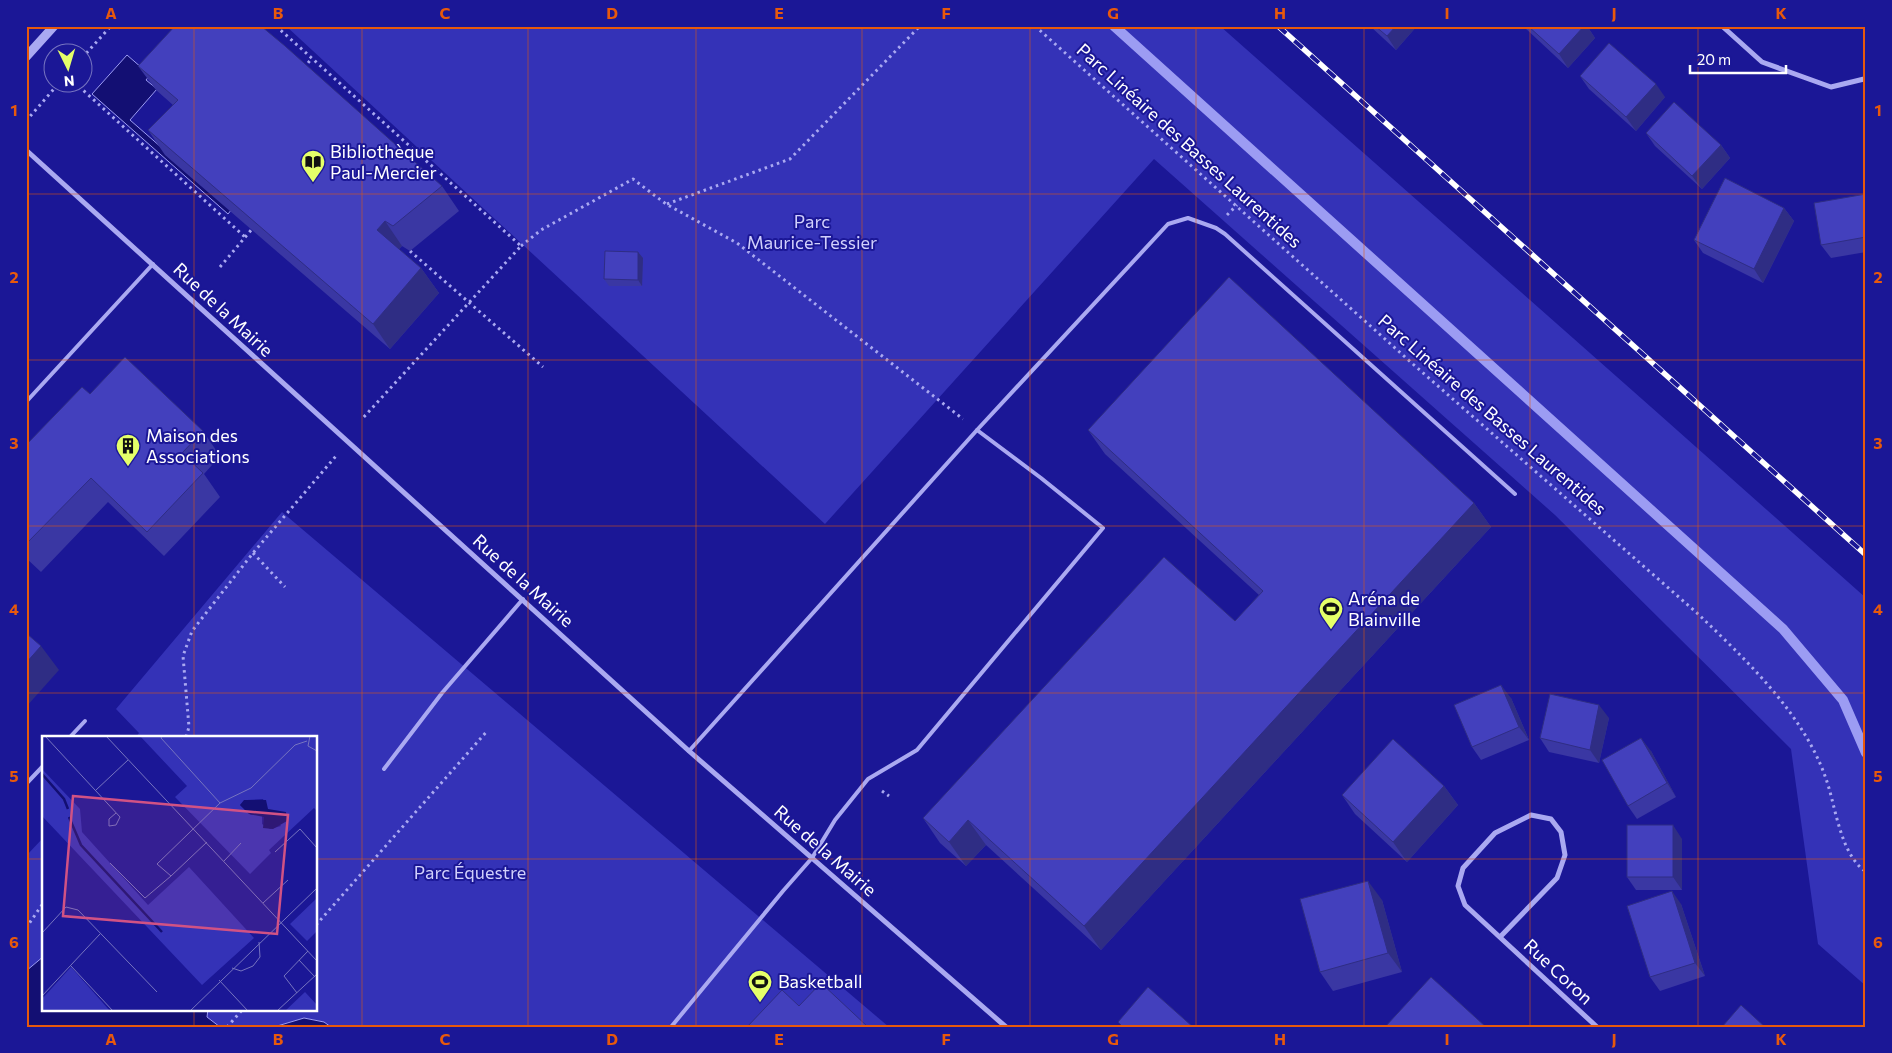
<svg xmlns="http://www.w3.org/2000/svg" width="1892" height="1053" viewBox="0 0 1892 1053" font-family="Commissioner,sans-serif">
	<rect width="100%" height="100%" fill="#1b1796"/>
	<g fill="#3432b7">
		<polygon points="286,26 1220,26 1651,407 1866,598 1866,986 1818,944 1791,749 1555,515 1154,159 825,524"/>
		<polygon points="282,512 889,1027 331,1027 324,1022 304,1018 274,1027 220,1027 207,1017 208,1009 316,1009 316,737 136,737 139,733 116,709"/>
		<polygon points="44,837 44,956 26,971 26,856"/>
	</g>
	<g fill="#130f73" stroke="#9c9cf3">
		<polygon points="127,55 150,75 146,80 157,89 130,120 232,209 228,214 92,94"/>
		<polygon points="44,956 44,1009 208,1009 207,1017 220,1027 26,1027 26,971"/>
		<polygon points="304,1018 324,1022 331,1027 274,1027"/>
	</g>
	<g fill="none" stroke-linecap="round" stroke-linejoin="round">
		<polyline stroke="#9c9cf3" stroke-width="10" points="1114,26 1783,629 1843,700 1866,753"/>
		<g stroke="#aaa9f1" stroke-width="3" stroke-dasharray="2.5 4" stroke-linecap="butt">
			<polyline points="276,26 521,246 362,419"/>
			<path d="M1035,26L1414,365L1697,613C1745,659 1802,712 1825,776C1836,805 1839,853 1866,872"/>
			<polyline points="82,58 111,26"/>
			<polyline points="304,68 312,58"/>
			<polyline points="74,82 245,237"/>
			<polyline points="26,121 60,82"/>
			<polyline points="667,204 790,159 920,26"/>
			<polyline points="1227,215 1237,205"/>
			<polyline points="521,246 541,230 633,179 666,204 737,243 963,419"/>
			<polyline points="410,251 543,367"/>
			<polyline points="220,267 252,229"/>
			<polyline points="253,553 285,587"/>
			<polyline points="186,737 189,727 183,656 192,631 253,553 336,456"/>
			<polyline points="882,791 889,796"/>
			<polyline points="316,925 488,730"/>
			<polyline points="26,928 44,902"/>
			<polyline points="227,1027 243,1009"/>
		</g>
		<g stroke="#aaa9f1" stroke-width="4">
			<polyline points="26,402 153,264"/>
			<polyline points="977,430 1168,224 1188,218 1216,228 1225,234 1515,494"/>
			<polyline points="70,737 85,721"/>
			<polyline points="384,769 442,693 523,599"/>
			<polyline points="26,784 44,765"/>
			<polyline points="671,1027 783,891 812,858 835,820 868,779 917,750 1103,528 1041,478 977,430 689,751"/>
		</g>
		<g stroke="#aaa9f1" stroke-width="5">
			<polyline points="1722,26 1762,62 1831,87 1864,79 1866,78"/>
			<polyline points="26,150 689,751 1006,1027"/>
			<polyline points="1501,936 1557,878 1565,855 1561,832 1551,819 1531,815 1495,833 1463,868 1458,886 1465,905 1597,1027"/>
		</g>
		<polyline stroke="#aaa9f1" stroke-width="9" points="26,57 54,26"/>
		<defs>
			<polyline id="rail" points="1278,26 1866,555"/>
		</defs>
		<use href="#rail" stroke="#fff" stroke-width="5.5"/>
		<use href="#rail" stroke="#1b1796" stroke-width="4" stroke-dasharray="11" stroke-linecap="butt"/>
	</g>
	<g fill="#3a37a3">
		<polygon points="1370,26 1417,26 1396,50"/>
		<polygon points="1523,26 1587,26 1595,38 1568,68"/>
		<polygon points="138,66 442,186 459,211 410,251 402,246 399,249 421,268 439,293 390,349 165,155 148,130 173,105 156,90"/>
		<polygon points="1580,76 1665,97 1636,131 1589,89"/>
		<polygon points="1646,133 1721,145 1730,158 1702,189 1655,146"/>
		<polygon points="1866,194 1866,252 1831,258 1821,245"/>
		<polygon points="1784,208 1794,221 1763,283 1703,253 1694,240"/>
		<polygon points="643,258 642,286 609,286 604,279"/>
		<polygon points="90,394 203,431 220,456 204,474 220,497 164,556 108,502 41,572 26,558 26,445"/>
		<polygon points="1088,430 1474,503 1491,527 1101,950 986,845 966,866 940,843 923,818 1235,621 1259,595 1105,454"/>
		<polygon points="1511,698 1529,740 1481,760 1472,747"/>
		<polygon points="1609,718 1599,763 1549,752 1540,738"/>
		<polygon points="1651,751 1676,797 1637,819 1628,806"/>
		<polygon points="1444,786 1458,805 1407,862 1355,814 1342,795"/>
		<polygon points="1682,839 1682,890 1636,890 1627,877"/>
		<polygon points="1382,900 1402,972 1333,991 1320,972"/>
		<polygon points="1681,904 1705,976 1660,991 1650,977"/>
	</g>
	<g fill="#2f2d84">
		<polygon points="1396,26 1417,26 1396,50 1387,36"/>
		<polygon points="1584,26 1587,26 1595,38 1568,68 1559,54"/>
		<polygon points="1656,84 1665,97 1636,131 1626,117"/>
		<polygon points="1721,145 1730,158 1702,189 1692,176"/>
		<polygon points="1784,208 1794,221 1763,283 1754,269"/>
		<polygon points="385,221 402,246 394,254 377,230"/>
		<polygon points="638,252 643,258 642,286 638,280"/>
		<polygon points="421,268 439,293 390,349 373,324"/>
		<polygon points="1474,503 1491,527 1101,950 1084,926"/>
		<polygon points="41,646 59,670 26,707 26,663"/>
		<polygon points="1501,685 1511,698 1529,740 1519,727"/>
		<polygon points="1599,705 1609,718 1599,763 1590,750"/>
		<polygon points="1641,738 1651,751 1676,797 1667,783"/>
		<polygon points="1444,786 1458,805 1407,862 1393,842"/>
		<polygon points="968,820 986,845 966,866 949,842"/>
		<polygon points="1673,825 1682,839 1682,890 1673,877"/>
		<polygon points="1368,881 1382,900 1402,972 1388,953"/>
		<polygon points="1672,891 1681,904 1705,976 1695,963"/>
	</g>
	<g fill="#4340bd" stroke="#2f2d84">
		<polygon points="175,26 261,26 285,46 442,186 393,226 385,221 377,230 421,268 373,324 148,130 178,100 138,66"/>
		<polygon points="1375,26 1396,26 1387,36"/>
		<polygon points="1528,26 1584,26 1559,54"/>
		<polygon points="1609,43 1656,84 1626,117 1580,76"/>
		<polygon points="1674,102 1721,145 1692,176 1646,133"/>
		<polygon points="1725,178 1784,208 1754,269 1694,240"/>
		<polygon points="1866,194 1866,237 1821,245 1814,203"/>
		<polygon points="605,251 638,252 638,280 604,279"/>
		<polygon points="1229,277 1474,503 1084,926 968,820 949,842 923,818 1164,557 1235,621 1263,591 1088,430"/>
		<polygon points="125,357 203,431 182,453 203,473 147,532 91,478 26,544 26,445 82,387 90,394"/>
		<polygon points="26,633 41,646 26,663"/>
		<polygon points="1501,685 1519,727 1472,747 1454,705"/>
		<polygon points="1550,694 1599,705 1590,750 1540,738"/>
		<polygon points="1641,738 1667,783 1628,806 1602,760"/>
		<polygon points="1393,739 1444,786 1393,842 1342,795"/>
		<rect x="1627" y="825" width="46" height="52"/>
		<polygon points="1368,881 1388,953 1320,972 1300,899"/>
		<polygon points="1672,891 1695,963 1650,977 1627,906"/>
		<polygon points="1431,977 1486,1027 1385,1027"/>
		<polygon points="821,983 868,1027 747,1027 782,990 799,1006"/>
		<polygon points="1148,987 1193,1027 1123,1027 1118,1022"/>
		<polygon points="1741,1005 1765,1027 1722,1027"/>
	</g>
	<path fill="none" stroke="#e8590c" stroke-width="1" stroke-opacity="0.55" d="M194,26V737M362,26V1027M528,26V1027M696,26V1027M862,26V1027M1030,26V1027M1196,26V1027M1364,26V1027M1530,26V1027M1698,26V1027M26,194H1866M26,360H1866M26,526H1866M26,693H1866M26,859H44M316,859H1866M194,1009V1027"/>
	<defs>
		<symbol id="library-pin" viewBox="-11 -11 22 30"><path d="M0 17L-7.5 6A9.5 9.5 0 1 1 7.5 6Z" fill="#e5ff69" stroke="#1b1796"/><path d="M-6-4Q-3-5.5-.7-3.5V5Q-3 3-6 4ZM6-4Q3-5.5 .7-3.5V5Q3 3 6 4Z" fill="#111"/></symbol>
		<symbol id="building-pin" viewBox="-11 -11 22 30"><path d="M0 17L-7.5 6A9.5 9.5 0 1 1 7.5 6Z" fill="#e5ff69" stroke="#1b1796"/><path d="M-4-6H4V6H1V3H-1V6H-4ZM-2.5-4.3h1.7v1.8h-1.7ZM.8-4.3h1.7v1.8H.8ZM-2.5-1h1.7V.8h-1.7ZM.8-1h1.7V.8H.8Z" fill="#111"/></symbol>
		<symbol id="stadium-pin" viewBox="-11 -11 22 30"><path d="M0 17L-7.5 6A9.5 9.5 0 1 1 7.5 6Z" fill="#e5ff69" stroke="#1b1796"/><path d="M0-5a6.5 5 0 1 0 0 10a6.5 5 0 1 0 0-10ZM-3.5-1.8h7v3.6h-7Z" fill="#111"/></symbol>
	</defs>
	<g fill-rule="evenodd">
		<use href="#library-pin" x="299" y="148" width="28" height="38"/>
		<use href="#building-pin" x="114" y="432" width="28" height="38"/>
		<use href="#stadium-pin" x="1317" y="595" width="28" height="38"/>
		<use href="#stadium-pin" x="746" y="968" width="28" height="38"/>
	</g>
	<g text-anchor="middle" stroke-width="4" stroke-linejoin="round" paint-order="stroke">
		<g font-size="18" fill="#fff" stroke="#1b1796">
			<text transform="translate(1189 146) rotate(42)" y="6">Parc Linéaire des Basses Laurentides</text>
			<text transform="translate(223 310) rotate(43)" y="6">Rue de la Mairie</text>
			<text transform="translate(1492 415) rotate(41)" y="6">Parc Linéaire des Basses Laurentides</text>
			<text transform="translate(523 581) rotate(42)" y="6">Rue de la Mairie</text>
			<text transform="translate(825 851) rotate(41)" y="6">Rue de la Mairie</text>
			<text transform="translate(1558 972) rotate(43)" y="6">Rue Coron</text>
		</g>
		<g font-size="18" fill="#fff" stroke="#1b1796" text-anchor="start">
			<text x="330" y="158">Bibliothèque<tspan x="330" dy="21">Paul-Mercier</tspan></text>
			<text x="146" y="442">Maison des<tspan x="146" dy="21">Associations</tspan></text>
			<text x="1348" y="605">Aréna de<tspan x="1348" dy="21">Blainville</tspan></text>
			<text x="778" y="988">Basketball</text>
		</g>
		<g font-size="18" fill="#d1d0fc" stroke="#1b1796">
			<text x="812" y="228">Parc<tspan x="812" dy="21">Maurice-Tessier</tspan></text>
			<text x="470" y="879">Parc Équestre</text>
		</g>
	</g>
	<g transform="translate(42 736)">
		<rect width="275" height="275" fill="#1b1796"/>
		<path d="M98,0H275V75L272,72L227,114L229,117L208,138L133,61L145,50ZM221,63L225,73L239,90L228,93L220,88V79H209L198,69L205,64ZM0,33L38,73L40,96L106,169L147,131L212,202L160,249L0,80ZM275,162V195L265,205L248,188ZM29,231L68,275H0V263ZM263,256L275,269V275H243Z" fill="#3432b7" fill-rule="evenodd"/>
		<path d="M202,64H224L226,73L244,76L245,85L231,93L221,92L222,81L207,78L198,69Z" fill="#130f73"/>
		<path fill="none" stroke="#130f73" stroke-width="2.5" d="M0,38L22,63L26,73M27,81L39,109L120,196"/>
		<path fill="none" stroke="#7674c0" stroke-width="1" d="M3,0L78,81L74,89L67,90V83L74,77M64,0L275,225M120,0L119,2L178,67M268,0L266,10L275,15M54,54L86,24M165,106L129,140L115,128L178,67L209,52L253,9L265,5M233,116L258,93L275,112M182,125L199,107M68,127L103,162L129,140M221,167L246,144M0,197L24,171L36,174L115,256M257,224L273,241M29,230L71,275M190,232L199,235L211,230L218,221L217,206M177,244L206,275M255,257L242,240L266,215M0,260L58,198M148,275L275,152M235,275L275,238"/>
		<path fill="#d15284" fill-opacity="0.15" stroke="#d15284" stroke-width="2.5" d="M31,60L246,79L235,198L21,180Z"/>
		<rect width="275" height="275" fill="none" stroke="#fff" stroke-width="2.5"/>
	</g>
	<rect width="1892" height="1053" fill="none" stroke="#1b1796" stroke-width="55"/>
	<g transform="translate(68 68) rotate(175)"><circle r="24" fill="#1b1796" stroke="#7674c0"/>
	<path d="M0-4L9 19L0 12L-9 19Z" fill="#e5ff69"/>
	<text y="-8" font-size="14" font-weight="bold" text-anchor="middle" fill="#ffffff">N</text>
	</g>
	<path d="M1690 65v8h96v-8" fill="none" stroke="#ffffff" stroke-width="2.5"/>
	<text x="1697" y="65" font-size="15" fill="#ffffff" stroke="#1b1796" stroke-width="4" paint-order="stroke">20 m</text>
	<rect x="28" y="28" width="1836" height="998" fill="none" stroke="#e8590c" stroke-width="2"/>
	<g font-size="16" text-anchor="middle" font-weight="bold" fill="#e8590c">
		<text x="111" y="19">A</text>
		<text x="278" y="19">B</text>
		<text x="445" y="19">C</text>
		<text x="612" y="19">D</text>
		<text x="779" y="19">E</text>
		<text x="946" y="19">F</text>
		<text x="1113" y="19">G</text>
		<text x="1280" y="19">H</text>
		<text x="1447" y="19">I</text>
		<text x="1614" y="19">J</text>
		<text x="1781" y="19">K</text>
		<text x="14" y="116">1</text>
		<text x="1878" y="116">1</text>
		<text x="14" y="283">2</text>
		<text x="1878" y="283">2</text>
		<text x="14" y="449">3</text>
		<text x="1878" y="449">3</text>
		<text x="14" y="615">4</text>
		<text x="1878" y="615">4</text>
		<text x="14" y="782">5</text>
		<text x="1878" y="782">5</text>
		<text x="14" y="948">6</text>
		<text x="1878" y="948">6</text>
		<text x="111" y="1045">A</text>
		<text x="278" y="1045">B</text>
		<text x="445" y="1045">C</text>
		<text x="612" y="1045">D</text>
		<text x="779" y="1045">E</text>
		<text x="946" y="1045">F</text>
		<text x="1113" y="1045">G</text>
		<text x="1280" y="1045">H</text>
		<text x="1447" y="1045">I</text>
		<text x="1614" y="1045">J</text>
		<text x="1781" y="1045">K</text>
	</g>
</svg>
